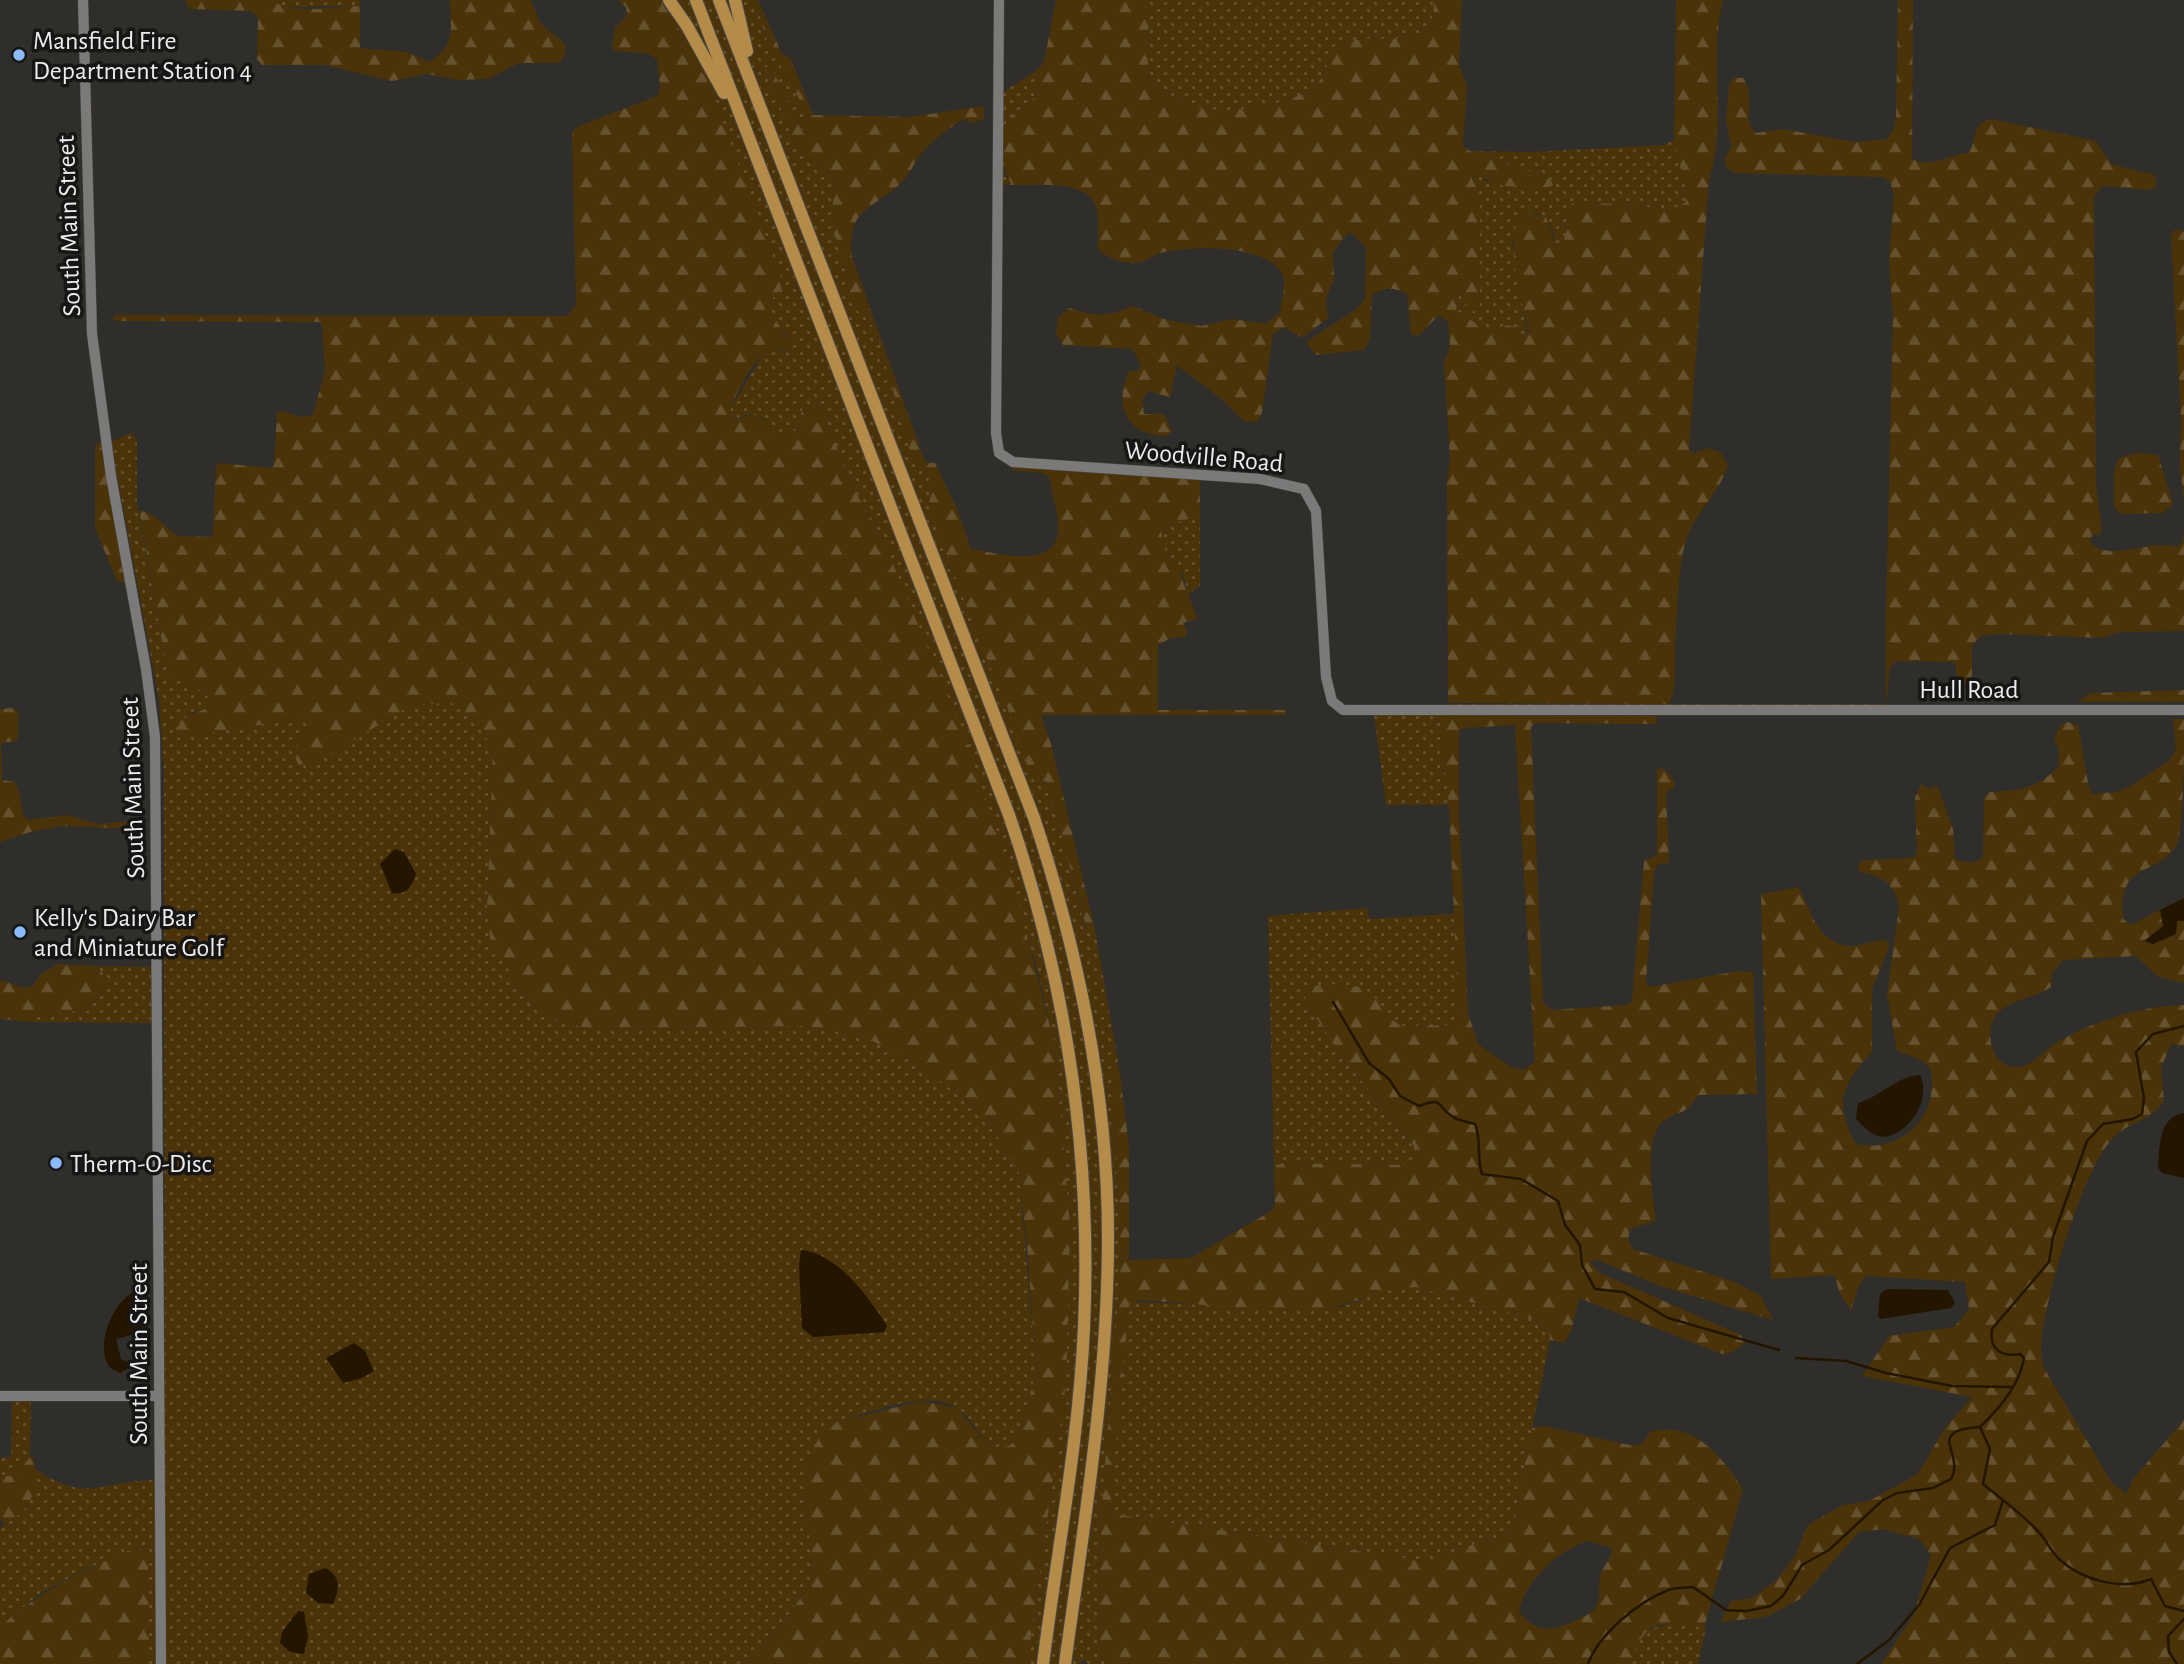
<svg xmlns="http://www.w3.org/2000/svg" width="2184" height="1664" viewBox="0 0 2184 1664" font-family="'Alegreya Sans',sans-serif">
	<defs>
		<pattern id="green-dots" width="8" height="8" patternUnits="userSpaceOnUse" patternTransform="scale(1.75)"><rect width="8" height="8" fill="#4b3309"/><path d="M2 2h.1M6 6h.1" fill="none" stroke="#65512d" stroke-width="1.8" stroke-linecap="round"/></pattern>
		<pattern id="forest-firs" width="22" height="20" patternUnits="userSpaceOnUse" patternTransform="scale(1.75)"><rect width="22" height="20" fill="#4b3309"/><path d="M5 1l3.5 6h-7zM16 11l3.5 6h-7z" fill="#65512d"/></pattern>
	</defs>
	<rect width="100%" height="100%" fill="#2f2e2b"/>
	<g fill="url(#green-dots)">
		<polygon points="270,0 360,0 360,6 281,7"/>
		<path d="M660,0H758C759,18 765,37 773,53C783,70 813,113 806,132L802,130L771,67L767,66L766,73L796,146L818,163L832,177L836,188L832,206L835,217L833,234L844,250L842,267L846,270V281L855,310L864,314L876,331L910,450L925,468L933,491L929,506L990,667L1002,688L1026,763L1049,787L1086,930H1095L1119,1067H1116L1114,1121L1121,1264L1102,1503L1098,1640L1106,1664H1088L1084,1660L1078,1664H1027L1066,1384L1070,1226L1055,1046L1036,964L881,535L852,486L820,405L793,434L781,437L768,430L763,418L748,414L732,420L729,413L732,406L765,351L774,346L786,353L789,337L771,316L770,301L781,289L701,64Z"/>
		<path d="M1149,0H1434C1435,57 1378,31 1347,42C1326,50 1329,76 1313,88C1289,106 1221,116 1193,106C1178,101 1165,91 1152,82L1148,64Z"/>
		<path d="M1036,71C1043,94 1031,108 1010,116L1004,173L1012,185L1001,184L1002,97L1006,90Z"/>
		<path d="M1674,140C1677,160 1689,185 1685,204L1673,209L1576,201L1567,209L1564,244L1561,247L1555,242L1553,230L1539,214L1525,212L1512,242L1528,337H1524L1517,327L1506,325L1489,332L1456,310L1461,289L1464,300L1474,174H1478L1486,181L1547,188L1550,178L1470,151L1532,152L1664,145Z"/>
		<path d="M131,433L137,439V504L168,675L202,691L209,698V707L187,715L444,680L494,720L487,909L490,938L525,997L550,1017L589,1029L806,1026L863,1036L919,1065L983,1113L1019,1173L1035,1359L1033,1385L1015,1443L1003,1449L988,1446C979,1434 969,1414 956,1407C922,1389 871,1413 837,1422L804,1494L814,1573L808,1587L756,1659L742,1664H165L164,771L159,700L111,442Z"/>
		<polygon points="1200,515 1200,586 1188,594 1183,573 1163,548 1161,528"/>
		<polygon points="1448,704 1886,704 1887,707 1448,707"/>
		<polygon points="1374,715 1439,715 1449,805 1386,805"/>
		<polygon points="1367,908 1369,919 1454,914 1459,1025 1401,1026 1393,1022 1371,993 1305,994 1306,1002 1340,1054 1414,1147 1416,1158 1411,1165 1283,1163 1274,1168 1268,916"/>
		<path d="M96,966L152,967L153,1023L32,1022L40,1013L87,1011C98,996 112,982 96,966Z"/>
		<polygon points="1394,1287 1416,1287 1543,1322 1548,1327 1550,1340 1511,1533 1502,1541 1476,1543 1430,1562 1113,1514 1109,1503 1129,1306 1133,1302 1314,1309 1344,1306"/>
		<polygon points="12,1400 31,1400 30,1458 14,1476 0,1476 0,1458 11,1457"/>
		<path d="M34,1468C88,1505 98,1481 155,1480L157,1664H149L148,1549L144,1546L88,1568L39,1594L0,1627V1528C28,1509 35,1504 34,1468Z"/>
		<path d="M1675,1623L1706,1628L1698,1664H1629C1639,1633 1643,1629 1675,1623Z"/>
	</g>
	<g fill="url(#forest-firs)" fill-rule="evenodd">
		<path d="M185,0H270C295,15 332,7 360,6V48L407,52L430,62C456,44 451,29 450,0H531L541,24L565,44L566,53L559,63H519L488,79L457,80L427,74L392,81L325,65H262L257,59L258,18L252,11L189,9Z"/>
		<path d="M618,0H660L701,64L781,277V289L770,301C771,322 787,331 794,350L791,354L774,346C753,359 736,391 729,414L732,420L755,414C766,420 769,431 781,437L800,428L802,408L820,405L852,486L881,535L967,743L1010,870L1055,1046L1070,1226L1066,1384L1027,1664H742L756,1659L808,1588L814,1574L804,1494L808,1462L820,1435L837,1422L921,1401L958,1408L988,1446L1003,1449L1015,1442L1033,1385L1035,1359L1028,1257L1019,1173L983,1113L919,1065L863,1036L806,1026L589,1029L550,1017L525,997L490,939L487,909L493,749L473,718L451,703L411,705L320,761L298,765L294,751L300,738L311,729L310,717L176,738L173,723L209,707V698L202,691L168,676L139,510L153,515L177,536L211,537L213,534L216,466L220,463L271,468L274,465L277,413L282,411L300,417L313,415L325,371L322,325L319,322L117,321L112,318L116,315L567,316L576,305L572,132L579,126L658,96L660,86L657,59L649,54L616,51L612,48L615,27L627,16L626,7Z"/>
		<path d="M758,0L782,54L791,59L813,115L910,117L984,106V119L971,123L963,119C947,130 933,139 921,154C915,161 912,170 906,177C880,210 846,202 852,257L925,462L935,463L957,509L971,549C993,552 1054,571 1058,532C1059,515 1052,493 1049,477L1043,473L1012,470L1011,466L1200,479V515L1161,528C1163,544 1164,558 1180,565L1183,582L1198,619L1183,623L1187,631L1185,637L1171,638L1158,645V710H1286V715H1041L1051,744L1095,930L1091,933L1087,931L1049,787L1045,781L1035,782C1016,745 1010,703 990,667L928,505L933,491L925,468L910,450L876,331L864,314L855,310L846,287V270L840,263L844,250L833,234L835,217L832,206L836,187L832,177L818,163L796,146L766,73L767,66L771,67L802,130L806,132C813,113 782,70 773,53C765,37 759,18 758,0Z"/>
		<path d="M1056,0H1149L1148,64L1152,82C1165,91 1178,101 1193,106C1221,116 1289,106 1313,88C1329,76 1326,50 1347,42C1378,31 1435,57 1434,0H1462L1459,65L1467,86L1463,146L1470,151L1550,178L1553,185L1547,188L1503,186L1474,174L1472,179L1480,195V309L1469,313L1461,289L1456,310L1489,332L1505,325L1517,327L1524,337L1529,333C1524,304 1499,235 1525,212L1546,217L1555,242L1561,247L1564,244L1567,208L1576,201L1673,209L1685,203C1689,185 1676,160 1674,140L1676,0H1723C1708,59 1728,122 1709,179L1689,450L1694,453L1709,448L1720,452L1728,465C1719,495 1693,514 1685,544C1678,567 1677,621 1675,646C1674,667 1678,684 1669,704L1448,703L1447,480L1450,458L1444,363L1450,347L1448,321L1438,316L1418,336L1411,334L1407,293C1394,288 1385,286 1372,295L1370,339L1364,350L1316,355L1306,342L1355,310L1365,299L1366,247L1352,233H1348L1333,252L1334,279L1326,299L1328,318L1302,338L1284,327L1273,334L1262,413L1257,422L1243,421L1224,401L1177,365L1170,397L1148,391L1142,400L1144,414H1164L1172,431L1166,436C1127,436 1113,405 1129,371H1137L1141,366L1133,349L1063,345L1056,333L1058,317L1070,308C1093,317 1110,317 1132,306L1167,320L1201,326L1232,319L1266,324L1280,313C1281,303 1285,290 1284,281C1279,242 1184,245 1157,254C1150,257 1145,262 1137,263C1123,264 1108,259 1098,249C1098,237 1099,222 1097,210C1090,178 1035,186 1012,185C1001,169 1000,134 1010,116C1031,108 1043,94 1036,71L1044,62Z"/>
		<path d="M1898,0H1913L1912,159C1932,169 1948,154 1969,153C1978,137 1970,125 1991,119L2096,141L2111,164L2155,175L2157,185L2151,190L2102,186L2094,197L2096,485L2102,530L2099,535H2092L2090,542C2111,564 2150,538 2177,547L2183,542L2184,526V631L2121,632L2100,638L2000,634L1981,636L1972,645V676L1968,685L1961,686L1957,683L1956,664L1952,662L1897,661L1890,667L1886,704V610L1893,316L1889,261L1894,195L1890,181L1882,177L1734,173L1726,167L1725,159L1731,146L1726,121L1729,84L1734,78H1743C1757,98 1741,117 1755,133L1783,129L1855,142L1887,139L1894,129L1896,116Z"/>
		<polygon points="2180,229 2184,233 2184,504 2180,465 2181,417 2171,237 2173,231"/>
		<polygon points="101,441 128,584 117,581 95,528 95,447"/>
		<polygon points="2136,453 2158,455 2173,504 2163,513 2121,514 2114,507 2114,471 2119,458"/>
		<polygon points="2184,690 2184,702 2077,702 2091,693"/>
		<path d="M11,708L18,711V736L16,741L1,743L2,780L15,782C21,792 20,806 25,818L29,820L67,815L98,824L134,821L140,829L61,826L30,832L0,842V709Z"/>
		<path d="M1439,715L1656,716L1657,724L1535,723L1531,727L1543,1003L1552,1010L1627,1005L1632,1001L1644,861L1657,855V768C1667,769 1673,776 1675,786L1666,793L1669,863L1658,864L1654,872L1646,983L1650,987L1738,971L1753,972L1757,1094L1698,1095C1682,1118 1684,1108 1665,1120C1642,1135 1653,1198 1656,1221L1630,1229L1628,1240L1633,1249L1735,1282L1761,1296L1773,1320L1663,1287L1597,1260L1590,1262L1598,1272L1741,1335L1744,1344L1732,1352L1722,1354L1579,1298L1572,1329L1564,1343L1550,1340L1548,1327L1543,1322L1416,1287C1381,1287 1352,1307 1316,1309C1258,1312 1196,1303 1137,1300L1129,1306L1110,1508L1113,1514L1430,1562L1476,1543L1502,1541L1511,1533L1532,1428L1544,1426L1634,1446L1643,1443L1650,1432C1692,1419 1723,1457 1743,1489L1704,1628C1661,1621 1644,1618 1630,1664H1106L1098,1640L1102,1503L1121,1264L1112,1069L1119,1067L1120,1073L1129,1147V1260L1191,1258L1271,1211L1275,1206L1274,1168L1282,1163L1411,1165L1415,1158L1414,1146L1340,1054L1306,1002L1305,994L1310,987C1325,983 1358,982 1371,993C1382,1004 1387,1018 1401,1026L1459,1025L1449,805ZM1515,725L1535,1061L1524,1070L1511,1067L1478,1044L1468,1013L1459,813V731L1464,728ZM1588,1541L1612,1548C1611,1559 1605,1564 1601,1573C1597,1586 1603,1600 1593,1611C1590,1614 1582,1617 1578,1619C1553,1631 1538,1635 1519,1612C1524,1582 1559,1549 1588,1541Z"/>
		<path d="M2173,719H2184C2184,753 2184,814 2178,842C2159,880 2117,857 2123,919L2131,925L2160,910L2163,926L2145,941L2152,944L2175,935L2177,921H2184V983L2159,977L2135,956L2063,960L2052,973L2051,987C2036,997 2017,999 2002,1009C1978,1026 1993,1078 2026,1065C2038,1060 2049,1046 2061,1040C2097,1020 2143,1006 2184,1005V1046L2171,1044L2161,1068L2164,1101C2149,1122 2134,1120 2116,1135C2085,1160 2042,1305 2041,1347C2041,1354 2043,1362 2044,1368L2112,1483L2126,1494L2133,1479L2184,1420V1664H1881L1914,1615L1931,1555L1919,1539L1883,1529L1859,1532L1800,1599L1766,1617L1720,1622L1731,1601L1752,1598L1777,1580L1795,1556L1808,1525L1843,1505L1869,1501L1918,1474L1943,1431L1972,1397L1862,1376L1889,1336L1954,1327L1969,1309L1965,1282L1866,1276L1858,1287L1851,1311L1839,1292L1835,1275L1771,1279L1761,894L1798,887C1811,909 1817,943 1848,946C1862,947 1873,939 1886,940L1889,947L1872,989V1052C1842,1084 1833,1104 1856,1144C1895,1153 1931,1125 1932,1085C1932,1078 1932,1071 1927,1065C1921,1058 1906,1055 1897,1051L1887,994L1899,908C1895,883 1883,877 1860,872L1858,864L1865,860L1913,858L1917,853L1915,798L1921,784L1931,789L1935,785L1939,789L1953,829L1955,860L1973,863L1983,857L1984,799L1989,792C2019,791 2037,789 2059,766V749L2054,739L2061,725L2067,722L2078,725L2089,788L2092,794L2115,792L2129,787L2169,761L2176,749Z"/>
		<polygon points="58,964 96,966 103,973 103,988 87,1011 40,1013 32,1022 0,1019 0,980 24,988 33,986 40,975"/>
		<path d="M32,1455C41,1485 33,1509 5,1524L0,1519V1476H14Z"/>
		<path d="M140,1546L148,1549L149,1664H0V1627C42,1589 88,1568 140,1546Z"/>
	</g>
	<g fill="#241500">
		<path d="M395,849L404,852L416,874C413,886 405,896 392,893L380,864Z"/>
		<polygon points="2184,898 2184,921 2177,921 2176,934 2153,944 2144,941 2163,926 2160,910"/>
		<path d="M1920,1075C1931,1097 1913,1130 1888,1136C1875,1140 1864,1127 1856,1119L1858,1103C1882,1096 1895,1077 1920,1075Z"/>
		<path d="M2184,1113V1178L2162,1173L2158,1168C2160,1147 2158,1117 2184,1113Z"/>
		<path d="M801,1250C837,1253 869,1297 887,1326L884,1332L813,1337L802,1328L799,1266Z"/>
		<polygon points="1886,1289 1948,1290 1955,1303 1951,1308 1881,1319 1878,1316 1880,1294"/>
		<path d="M136,1291L143,1293L144,1322L138,1333L116,1339L121,1359L133,1365L120,1373L110,1368C94,1347 112,1301 136,1291Z"/>
		<polygon points="354,1343 365,1351 374,1371 362,1378 343,1383 326,1358"/>
		<path d="M325,1568C341,1576 340,1589 333,1604L318,1603L306,1593L309,1574Z"/>
		<polygon points="298,1611 304,1612 308,1636 304,1654 290,1652 280,1643 282,1632"/>
	</g>
	<g fill="none" stroke-linecap="round" stroke-linejoin="round">
		<g stroke="#241500" stroke-width="2.5">
			<path d="M1333,1002L1369,1063L1389,1079L1400,1096L1419,1106C1445,1096 1435,1106 1453,1117C1459,1121 1469,1122 1475,1124C1482,1140 1476,1157 1482,1174L1521,1179L1558,1201L1565,1225L1580,1245L1582,1265L1595,1289L1624,1292L1668,1318L1779,1350"/>
			<polyline points="1796,1358 1846,1361 1886,1373 1952,1386 2012,1387"/>
			<path d="M1980,1427L1990,1449L1983,1484C2001,1499 2021,1513 2037,1530C2046,1539 2051,1552 2060,1560C2084,1581 2123,1591 2151,1579L2165,1606L2184,1611"/>
			<path d="M1588,1664C1599,1634 1637,1603 1666,1591C1674,1587 1685,1588 1693,1587L1726,1610L1746,1611L1771,1606L1783,1596L1802,1565L1829,1550L1883,1500L1897,1493L1933,1488L1951,1479C1966,1453 1923,1431 1980,1427C1999,1409 2020,1384 2024,1358L2020,1354C2001,1357 1989,1350 1992,1329L2049,1262L2053,1237L2087,1141L2103,1124L2133,1119L2142,1114L2144,1098L2136,1052L2153,1034L2184,1026"/>
			<polyline points="1857,1664 1889,1640 1919,1605 1950,1548 1995,1525 2003,1500"/>
			<polyline points="2177,1664 2169,1652 2168,1636 2184,1619"/>
		</g>
		<defs>
			<g id="tertiary">
				<polyline points="83,0 92,334 111,476 146,669 155,737 161,1664"/>
				<polyline points="999,0 996,433 999,453 1013,462 1260,479 1304,489 1316,511 1326,677 1332,701 1343,710 2184,710"/>
				<polyline points="0,1396 159,1396"/>
			</g>
			<g id="trunk">
				<polyline points="669,0 687,26 724,93"/>
				<path d="M696,0L1009,815C1066,981 1092,1151 1084,1327C1079,1440 1057,1552 1043,1664"/>
				<path d="M719,0L1034,818C1079,954 1108,1095 1108,1238C1108,1381 1084,1523 1065,1664"/>
				<polyline points="735,0 747,51"/>
			</g>
		</defs>
		<use href="#tertiary" stroke="#4a4948" stroke-width="11"/>
		<use href="#trunk" stroke="#4a4948" stroke-width="14"/>
		<use href="#tertiary" stroke="#7c7a78" stroke-width="10"/>
		<use href="#trunk" stroke="#b48b49" stroke-width="12"/>
	</g>
	<g fill="#8abafc" stroke="#171615" stroke-width="2.5">
		<circle cx="19" cy="55" r="7"/>
		<circle cx="20" cy="932" r="7"/>
		<circle cx="56" cy="1163" r="7"/>
	</g>
	<g text-anchor="middle" stroke-width="7" stroke-linejoin="round" paint-order="stroke">
		<g font-size="26" fill="#edeceb" stroke="#171615" text-anchor="start">
			<text x="33" y="49">Mansfield Fire<tspan x="33" dy="30">Department Station 4</tspan></text>
			<text x="34" y="926">Kelly's Dairy Bar<tspan x="34" dy="30">and Miniature Golf</tspan></text>
			<text x="70" y="1172">Therm-O-Disc</text>
		</g>
		<g font-size="26" fill="#edeceb" stroke="#171615">
			<text transform="translate(68 226) rotate(-92)" y="9">South Main Street</text>
			<text transform="translate(1204 456) rotate(5)" y="9">Woodville Road</text>
			<text x="1969" y="698">Hull Road</text>
			<text transform="translate(132 788) rotate(-92)" y="9">South Main Street</text>
			<text transform="translate(138 1354) rotate(-90)" y="9">South Main Street</text>
		</g>
	</g>
</svg>
